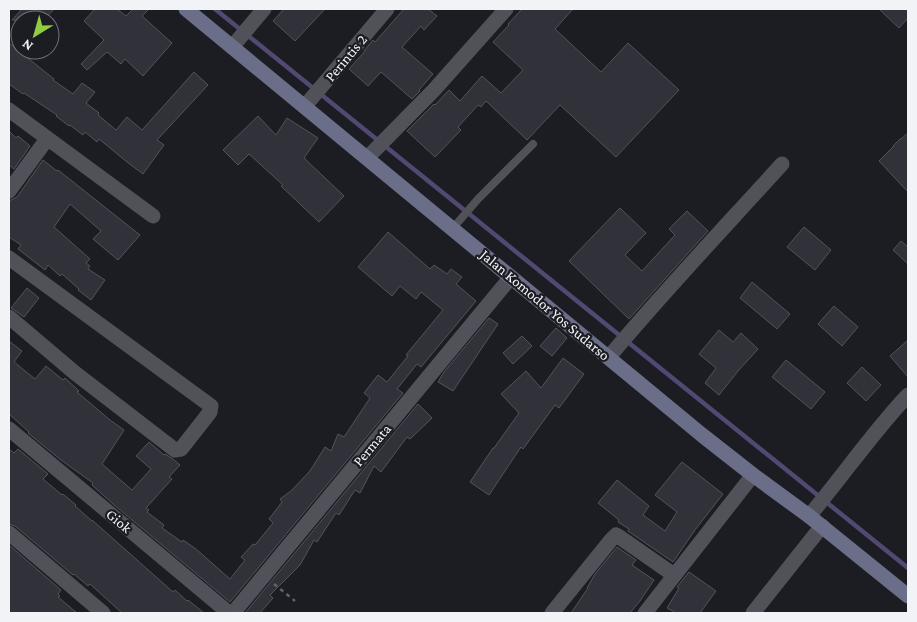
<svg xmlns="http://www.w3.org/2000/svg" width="917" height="622" viewBox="0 0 917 622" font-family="'Crimson Pro',serif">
	<rect width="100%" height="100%" fill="#1c1d23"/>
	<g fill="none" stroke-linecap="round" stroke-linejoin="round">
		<polyline stroke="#514971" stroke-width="4.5" points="215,9 908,568"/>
	</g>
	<g fill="#313239" stroke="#52535b">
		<polygon points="22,9 54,9 44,20 12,20"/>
		<polygon points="95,9 117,9 126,16 133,9 149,9 142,16 172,43 143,76 125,59 121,64 107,52 87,70 81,64 104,40 84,21"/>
		<polygon points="284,9 325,9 295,41 273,21"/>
		<polygon points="404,9 428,9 437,16 424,30 421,26 402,47 433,74 419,90 420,91 412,99 381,72 368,86 349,69 365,51 364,51 373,40 375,42"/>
		<polygon points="522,9 573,9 555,29 601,72 628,43 679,90 616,157 560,105 527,140 486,101 481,107 478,105 458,127 461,130 435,157 407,131 434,104 435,105 449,90 460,101 482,76 501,93 523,70 493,42 509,25 508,24"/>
		<polygon points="879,9 908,9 908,18 899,28"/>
		<polygon points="9,43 54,79 53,80 73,94 82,83 95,92 86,103 99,113 98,115 116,130 127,117 142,130 194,72 208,85 157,140 164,145 143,174 127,162 99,139 97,142 85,132 83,135 70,125 69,126 56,116 57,115 24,93 23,94 9,84"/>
		<polygon points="258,116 276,135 287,118 318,138 304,158 344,196 319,222 281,186 283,185 249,154 238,165 223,150"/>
		<polygon points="9,131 16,138 18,136 30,146 14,169 9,165"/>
		<polygon points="908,133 908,192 879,161 893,147 893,146 900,139 901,139"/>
		<polygon points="43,160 57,171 58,170 140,235 118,260 93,239 101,231 70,204 54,227 90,259 86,263 90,266 88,269 105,280 91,300 78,290 79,289 62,274 60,276 48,265 45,270 18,249 21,245 9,237 9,201 17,197"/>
		<polygon points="620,208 646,233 625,255 642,271 675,235 669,229 687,211 708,231 629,319 569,261"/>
		<polygon points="804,227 831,250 815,270 787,247"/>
		<polygon points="388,232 430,269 434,265 447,274 451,269 462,277 456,284 476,301 421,367 417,364 397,389 403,393 230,602 113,504 92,485 93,483 61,460 28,433 29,432 9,414 9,341 22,351 14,362 35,379 46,366 63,380 65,378 79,391 77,392 110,420 124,430 102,464 132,490 151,469 136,456 149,442 164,455 165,454 173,459 180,465 169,477 172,479 146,508 149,510 147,512 164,525 162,528 182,542 183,540 196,549 230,579 245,560 241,557 253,544 255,545 273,523 269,519 282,502 280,499 291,491 310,471 325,447 331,451 338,434 344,437 370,398 364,393 378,375 387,382 408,356 406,355 443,310 421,292 416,299 400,286 392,296 358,267"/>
		<polygon points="901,241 908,247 908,264 893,250"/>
		<polygon points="752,282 790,314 777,329 740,298"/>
		<polygon points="27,288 39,298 24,317 11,308"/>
		<polygon points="834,306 858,327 842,346 818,324"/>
		<polygon points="489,318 498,324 453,391 438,382 444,372"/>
		<polygon points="556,328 567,338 552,356 540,346"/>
		<polygon points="719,330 733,342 741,333 758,349 738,371 719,395 705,383 716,368 699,354"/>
		<polygon points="522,336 532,346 513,364 503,353"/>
		<polygon points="908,340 908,377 890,356"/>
		<polygon points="563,358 584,374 559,408 555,405 523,449 521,447 489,495 470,482 493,448 494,448 519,413 501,394 526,371 541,388"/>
		<polygon points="786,360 825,392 811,409 772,377"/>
		<polygon points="862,367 881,385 866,401 847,383"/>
		<polygon points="418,404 432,418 410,439 407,437 381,472 374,466 360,493 355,490 339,515 336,513 317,542 314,540 300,565 270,595 273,598 260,613 245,613"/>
		<polygon points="9,449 14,453 18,449 48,474 43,479 62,495 63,494 76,505 75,506 92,521 92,520 173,592 175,590 187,601 188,600 204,613 122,613 90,584 88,586 74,574 73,575 15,526 9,524"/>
		<polygon points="682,462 723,494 695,530 673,562 628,531 629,529 618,522 619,520 598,503 617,480 649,506 643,515 665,531 677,512 655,495"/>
		<polygon points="9,545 61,590 58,594 60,596 58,597 77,613 9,613"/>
		<polygon points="617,547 636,560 632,565 654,580 640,601 630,613 571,613 588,588 587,588 595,574"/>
		<polygon points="689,572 716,591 700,613 676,613 667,608 679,588 677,587"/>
	</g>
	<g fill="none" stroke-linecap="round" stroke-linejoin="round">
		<polyline stroke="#616267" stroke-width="2.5" stroke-dasharray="4 4" stroke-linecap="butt" points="274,584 295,601"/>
		<polyline stroke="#515259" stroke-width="8" points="453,228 478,199 533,144"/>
		<g stroke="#515259" stroke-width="15">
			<polyline points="232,47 264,9"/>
			<polyline points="305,106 387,9"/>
			<polyline points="9,110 153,216"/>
			<polyline points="367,158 434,90 506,9"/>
			<polyline points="9,191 47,139"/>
			<polyline points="9,258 211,406 210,412 181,449 175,450 75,373 9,317"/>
			<path d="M609,357C664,291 724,228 782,164"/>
			<polyline points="9,429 229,613"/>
			<path d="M809,516C843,476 872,433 908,395"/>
			<polyline points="9,533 103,613"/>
			<polyline points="233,613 511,277"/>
			<polyline points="552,613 611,540 616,535 618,536 674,575"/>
			<polyline points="645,613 753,475"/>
			<polyline points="753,613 822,526"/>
		</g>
		<polyline stroke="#6b6e88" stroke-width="15" points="186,9 702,435 753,475 809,516 908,596"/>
	</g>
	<g text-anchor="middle" stroke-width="4.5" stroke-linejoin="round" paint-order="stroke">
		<g font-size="15" fill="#f2f3f7" stroke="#1c1d23">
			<text transform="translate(346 58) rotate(-50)" y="5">Perintis 2</text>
			<text transform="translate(545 305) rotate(40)" y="5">Jalan Komodor Yos Sudarso</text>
			<text transform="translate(372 445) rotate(-50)" y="5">Permata</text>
			<text transform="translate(119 521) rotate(40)" y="5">Giok</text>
		</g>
	</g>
	<rect width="917" height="622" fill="none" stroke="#f2f3f7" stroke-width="20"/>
	<g transform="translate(35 35) rotate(217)"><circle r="24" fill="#1c1d23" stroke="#727378"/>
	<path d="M0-4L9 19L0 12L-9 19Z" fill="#91cd40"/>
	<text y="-8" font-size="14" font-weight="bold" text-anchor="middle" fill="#f2f3f7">N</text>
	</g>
</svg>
